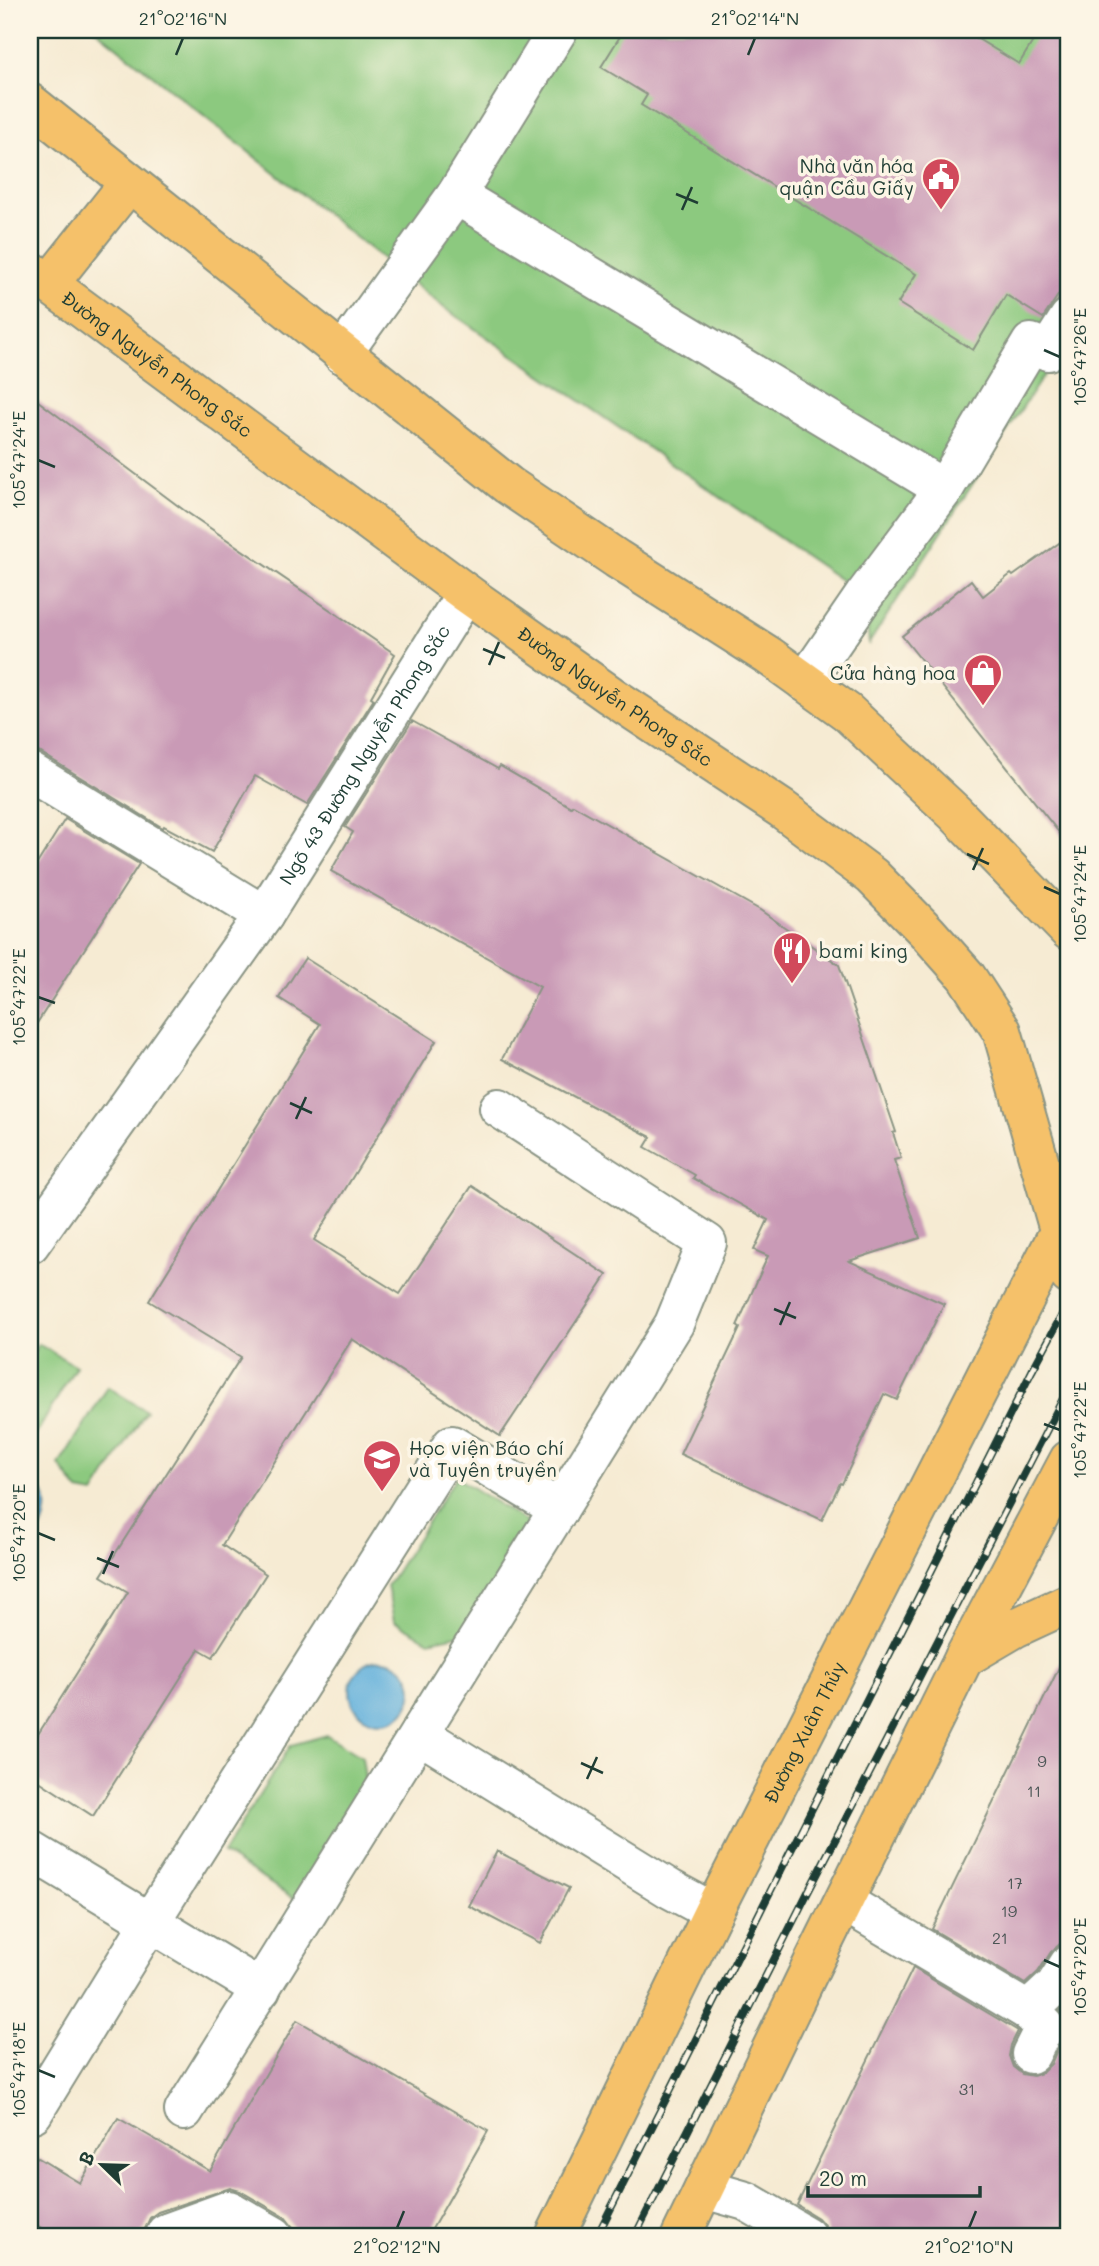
<svg xmlns="http://www.w3.org/2000/svg" width="1099" height="2266" viewBox="0 0 1099 2266" font-family="Mali,sans-serif">
	<rect width="100%" height="100%" fill="#fcf5e5"/>
	<filter id="ink" filterUnits="userSpaceOnUse"><feTurbulence type="fractalNoise" baseFrequency=".0143" numOctaves="2"/><feDisplacementMap in="SourceGraphic" scale="14" xChannelSelector="R" yChannelSelector="G"/><feConvolveMatrix kernelMatrix="1 2 1 2 8 2 1 2 1" color-interpolation-filters="sRGB"/></filter>
	<filter id="wash" filterUnits="userSpaceOnUse"><feTurbulence type="fractalNoise" baseFrequency=".00686" numOctaves="4" result="noise"/><feDisplacementMap in="SourceGraphic" scale="28" xChannelSelector="R" yChannelSelector="G"/><feGaussianBlur stdDeviation="1.57" result="paint"/><feColorMatrix in="noise" values="0 0 0 0 0 0 0 0 0 0 0 0 0 0 0 0 0 1.4 0 .05"/><feComposite in="paint" operator="in"/></filter>
	<g filter="url(#wash)">
		<rect width="100%" height="100%" fill="#f6ebd3"/>
		<g fill="#8cc97f" stroke="#56835a" stroke-width="2">
			<polygon points="96,30 1069,30 1069,336 869,643 864,596 443,307"/>
			<polygon points="38,1344 76,1366 32,1441 30,1441 30,1359"/>
			<polygon points="108,1387 146,1411 94,1494 79,1491 59,1465"/>
			<polygon points="456,1477 531,1525 462,1634 429,1641 394,1621 387,1586"/>
			<polygon points="327,1735 362,1757 367,1792 298,1901 223,1853 291,1745"/>
		</g>
		<g fill="#63b1dc" stroke="#417788" stroke-width="2">
			<path d="M30,1476C55,1495 48,1525 30,1546Z"/>
			<circle cx="381" cy="1691" r="31"/>
		</g>
		<g id="blocks">
			<g fill="#c99ab6">
				<polygon points="624,30 963,30 1019,64 1040,30 1069,30 1069,279 1043,318 1006,295 973,350 898,303 916,274 641,105 647,95 601,67"/>
				<polygon points="30,395 185,511 395,654 371,697 374,699 307,805 255,776 212,852 164,826 163,828 41,753 30,750"/>
				<polygon points="1069,536 1069,845 902,636 971,580 983,596 1011,574 1013,576"/>
				<polygon points="412,721 498,769 500,766 571,807 573,805 760,910 839,965 896,1132 893,1133 901,1158 894,1160 920,1238 849,1261 944,1304 897,1400 884,1394 842,1484 840,1483 822,1520 680,1454 740,1328 737,1326 768,1256 754,1250 768,1220 693,1178 695,1175 645,1147 651,1137 502,1059 540,987 331,871 353,832 345,827"/>
				<polygon points="65,819 139,864 30,1034 30,875"/>
				<polygon points="305,958 436,1041 314,1240 400,1294 472,1186 607,1275 500,1436 352,1339 222,1545 266,1574 213,1657 199,1649 93,1816 30,1775 30,1747 128,1592 101,1576 241,1357 149,1301 320,1024 279,998"/>
				<polygon points="1069,1647 1069,1942 1060,1944 1051,1952 1038,1972 1025,1984 932,1929"/>
				<polygon points="497,1851 569,1888 540,1943 469,1906"/>
				<polygon points="913,1968 1018,2031 1011,2045 1009,2056 1013,2067 1022,2074 1033,2076 1042,2073 1051,2064 1067,2027 1065,2018 1060,2011 1069,2003 1069,2236 828,2236 825,2226 818,2218 797,2205"/>
				<polygon points="297,2020 488,2131 428,2236 311,2236 293,2227 285,2217 240,2191 230,2188 158,2212 150,2218 144,2231 133,2236 55,2236 30,2221 30,2153 80,2183 118,2118 210,2171"/>
			</g>
		</g>
	</g>
	<g filter="url(#ink)">
		<use href="#blocks" fill-opacity="0" stroke="#8a9484" stroke-width="2"/>
		<g fill="none" stroke-linecap="round" stroke-linejoin="round">
			<defs>
				<g id="minor">
					<polyline points="456,195 944,489"/>
					<polyline points="342,354 456,195 558,30"/>
					<polyline points="805,682 864,596 944,489 1031,343 1048,351 1069,318"/>
					<polyline points="30,772 264,915"/>
					<path id="s1" d="M30,1244L264,915L466,593"/>
					<polyline points="419,1734 670,1889 713,1912"/>
					<polyline points="30,1850 261,1989"/>
					<polyline points="844,1902 1028,2011"/>
					<polyline points="1031,2054 1045,2026 1028,2011 1055,1986 1069,1964"/>
					<polyline points="184,2111 674,1324 707,1243 499,1108"/>
					<polyline points="33,2113 150,1922 452,1445 559,1509"/>
					<polyline points="704,2189 746,2201 806,2236"/>
					<polyline points="165,2236 166,2233 229,2210 274,2236"/>
				</g>
				<g id="major">
					<polyline points="30,103 508,485 617,559 769,656 847,712 955,813 1069,931"/>
					<path id="s2" d="M30,270L466,593L610,695L782,809L872,876L927,932L966,976L1002,1031L1059,1230L1069,1275"/>
					<polyline points="49,284 129,183"/>
					<polyline points="964,1658 1015,1628 1069,1603"/>
					<path id="s3" d="M555,2236L713,1912L1065,1220"/>
					<polyline points="681,2236 814,1961 964,1658 1069,1460"/>
				</g>
			</defs>
			<use href="#minor" stroke="#8a9484" stroke-width="42"/>
			<use href="#major" stroke="#8a9484" stroke-width="42"/>
			<use href="#minor" stroke="#fff" stroke-width="38"/>
			<use href="#major" stroke="#f5c16b" stroke-width="38"/>
			<defs>
				<g id="rail">
					<polyline points="597,2236 1032,1371 1069,1302"/>
					<polyline points="635,2236 806,1896 1069,1387"/>
				</g>
			</defs>
			<use href="#rail" stroke="#1f3d34" stroke-width="8"/>
			<use href="#rail" stroke="#fcf5e5" stroke-width="5" stroke-dasharray="16" stroke-linecap="butt"/>
		</g>
	</g>
	<path fill="none" stroke="#1f3d34" stroke-width="2.5" d="M176,55L183,38M748,55L755,38M676,194L698,203M682,210L692,187M1044,350L1060,357M38,460L55,467M483,649L505,658M489,665L499,642M967,854L989,864M973,870L983,848M1044,887L1060,894M38,997L55,1003M290,1103L312,1113M296,1119L306,1097M774,1309L796,1318M780,1325L790,1302M1044,1424L1060,1430M38,1533L55,1540M97,1558L119,1567M103,1574L113,1551M581,1763L603,1773M587,1779L597,1757M1044,1960L1060,1967M38,2070L55,2077M397,2228L404,2211M969,2228L976,2211"/>
	<defs>
		<symbol id="civic-pin" viewBox="-11 -11 22 30"><path d="M0 17L-7.5 6A9.5 9.5 0 1 1 7.5 6Z" fill="#d1495b" stroke="#fcf5e5"/><path d="M-.6-6.5H3V-4.5H.6V-3L4-1V1h2V6H-6V1h2V-1L-.6-3ZM-1.2 2.5V6h2.4V2.5Z" fill="#fff"/></symbol>
		<symbol id="shop-pin" viewBox="-11 -11 22 30"><path d="M0 17L-7.5 6A9.5 9.5 0 1 1 7.5 6Z" fill="#d1495b" stroke="#fcf5e5"/><path d="M-5-2.5h2.3a2.7 3.5 0 0 1 5.4 0H5L5.5 6h-11ZM-1.5-2.5h3a1.5 2.3 0 0 0-3 0Z" fill="#fff"/></symbol>
		<symbol id="restaurant-pin" viewBox="-11 -11 22 30"><path d="M0 17L-7.5 6A9.5 9.5 0 1 1 7.5 6Z" fill="#d1495b" stroke="#fcf5e5"/><path d="M-5-6h1v4h1v-4h1v4h1v-4h1v5L-1.5 .5V6h-2V.5L-5-1ZM5-6V6H3V1.5H1.5Q1.5-4 5-6Z" fill="#fff"/></symbol>
		<symbol id="university-pin" viewBox="-11 -11 22 30"><path d="M0 17L-7.5 6A9.5 9.5 0 1 1 7.5 6Z" fill="#d1495b" stroke="#fcf5e5"/><path d="M0-5L7-2L0 1L-7-2ZM-4 1L0 2.5L4 1V4Q0 6-4 4Z" fill="#fff"/></symbol>
	</defs>
	<g fill-rule="evenodd">
		<use href="#civic-pin" x="919" y="155" width="44" height="60"/>
		<use href="#shop-pin" x="961" y="651" width="44" height="60"/>
		<use href="#restaurant-pin" x="770" y="929" width="44" height="60"/>
		<use href="#university-pin" x="360" y="1437" width="44" height="60"/>
	</g>
	<g text-anchor="middle" stroke-width="7" stroke-linejoin="round" paint-order="stroke">
		<g font-size="16" fill="#4a5454">
			<text x="1042" y="1767">9</text>
			<text x="1034" y="1797">11</text>
			<text x="1015" y="1889">17</text>
			<text x="1009" y="1917">19</text>
			<text x="1000" y="1944">21</text>
			<text x="967" y="2095">31</text>
		</g>
		<g font-size="19" fill="#1f3d34" stroke="#fcf5e5" text-anchor="end">
			<text x="914" y="173">Nhà văn hóa<tspan x="914" dy="22">quận Cầu Giấy</tspan></text>
			<text x="956" y="680">Cửa hàng hoa</text>
			<text x="819" y="958" text-anchor="start">bami king</text>
			<text x="409" y="1455" text-anchor="start">Học viện Báo chí<tspan x="409" dy="22">và Tuyên truyền</tspan></text>
		</g>
		<g font-size="19" fill="#1f3d34" stroke="#fcf5e5">
			<text dy="7" stroke="none"><textPath href="#s2" startOffset="158">Đường Nguyễn Phong Sắc</textPath></text>
			<text dy="7" stroke="none"><textPath href="#s2" startOffset="724">Đường Nguyễn Phong Sắc</textPath></text>
			<text dy="7" stroke="none"><textPath href="#s1" startOffset="593">Ngõ 43 Đường Nguyễn Phong Sắc</textPath></text>
			<text dy="7" stroke="none"><textPath href="#s3" startOffset="562">Đường Xuân Thủy</textPath></text>
		</g>
	</g>
	<rect width="1099" height="2266" fill="none" stroke="#fcf5e5" stroke-width="77"/>
	<g transform="translate(102 2165) rotate(293)" stroke="#fcf5e5" stroke-width="5" paint-order="stroke">
	<path d="M0-5L12 26L0 18L-12 26Z" fill="#1f3d34"/>
	<text y="-10" font-size="19" font-weight="bold" text-anchor="middle" fill="#1f3d34">B</text>
	</g>
	<path d="M808 2186v10h172v-10" fill="none" stroke="#1f3d34" stroke-width="3.5"/>
	<text x="819" y="2186" font-size="21" fill="#1f3d34" stroke="#fcf5e5" stroke-width="5" paint-order="stroke">20 m</text>
	<rect x="38" y="38" width="1022" height="2190" fill="none" stroke="#1f3d34" stroke-width="2.5"/>
	<g font-size="18" text-anchor="middle" fill="#1f3d34">
		<text x="183" y="25">21°02'16"N</text>
		<text x="755" y="25">21°02'14"N</text>
		<text transform="translate(1080 357) rotate(-90)" y="6">105°47'26"E</text>
		<text transform="translate(19 460) rotate(-90)" y="6">105°47'24"E</text>
		<text transform="translate(1080 894) rotate(-90)" y="6">105°47'24"E</text>
		<text transform="translate(19 997) rotate(-90)" y="6">105°47'22"E</text>
		<text transform="translate(1080 1430) rotate(-90)" y="6">105°47'22"E</text>
		<text transform="translate(19 1533) rotate(-90)" y="6">105°47'20"E</text>
		<text transform="translate(1080 1967) rotate(-90)" y="6">105°47'20"E</text>
		<text transform="translate(19 2070) rotate(-90)" y="6">105°47'18"E</text>
		<text x="397" y="2253">21°02'12"N</text>
		<text x="969" y="2253">21°02'10"N</text>
	</g>
</svg>
